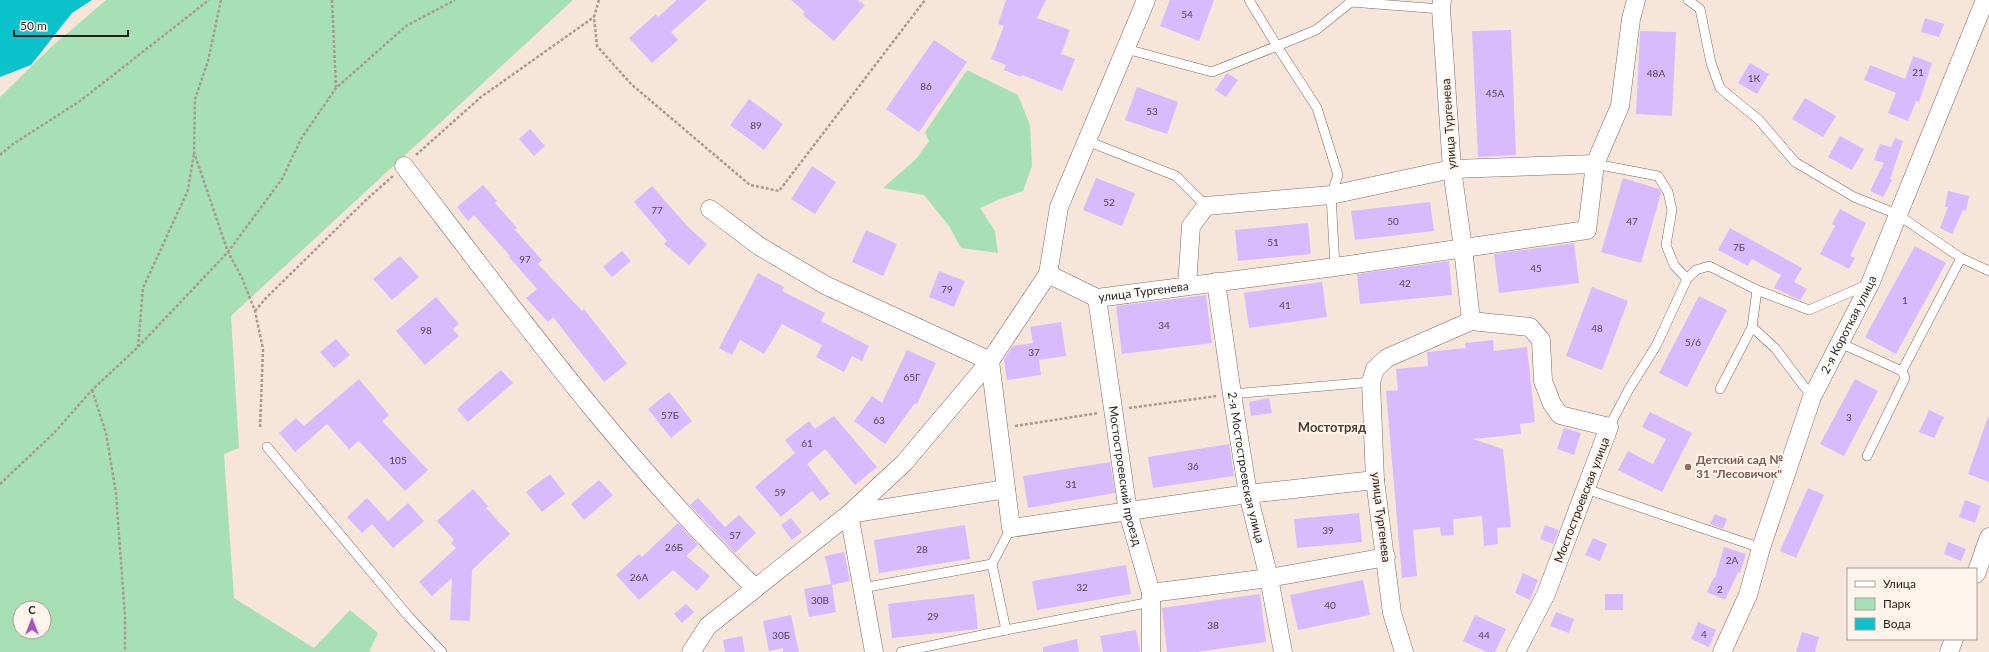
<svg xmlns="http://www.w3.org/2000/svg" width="1989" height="652" viewBox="0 0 1989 652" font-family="Lato,sans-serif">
	<rect width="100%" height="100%" fill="#f7e5d9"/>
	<g fill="#a8e0b6" fill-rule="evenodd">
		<path d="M106,0H573L231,316L239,448L224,454L234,598L314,648L350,610L378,633L369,652H0V97L50,48ZM20,608H44V632H20Z"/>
		<polygon points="967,70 1018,95 1030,125 1032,166 1023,191 1000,199 980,208 995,231 998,253 961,248 949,226 924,195 883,188 916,159 929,141 925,132"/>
	</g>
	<polygon fill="#0cc3cb" points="0,0 92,0 72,13 31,65 0,77"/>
	<g fill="#d9baff">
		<polygon points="677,0 707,0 671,32 678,40 652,63 629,38 656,14 658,17"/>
		<polygon points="791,0 858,0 865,5 834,41 803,15 805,12"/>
		<polygon points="1006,0 1046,0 1037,18 1070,30 1061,54 1075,59 1062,91 1022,75 1021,77 1004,70 1006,65 991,59 1004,26 998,24"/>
		<polygon points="1170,0 1214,0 1199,41 1160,26"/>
		<polygon points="1925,18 1944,24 1939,37 1921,32"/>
		<polygon points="1511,30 1516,155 1478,157 1472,31"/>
		<polygon points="1640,31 1676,32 1672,116 1636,114"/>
		<polygon points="934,40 967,62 919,132 886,109"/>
		<polygon points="1913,56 1932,63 1919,102 1916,101 1908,121 1888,113 1896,93 1864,80 1870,65 1905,79"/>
		<polygon points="1750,63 1769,74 1757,94 1738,83"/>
		<polygon points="1227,73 1238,80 1226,97 1215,90"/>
		<polygon points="1137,87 1178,102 1167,134 1125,120"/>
		<polygon points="1805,98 1836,116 1823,137 1792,119"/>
		<polygon points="749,99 783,124 764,150 730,125"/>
		<polygon points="530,129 545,146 534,156 519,139"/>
		<polygon points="1840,136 1864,149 1852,170 1828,157"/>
		<polygon points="1895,138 1903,141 1890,179 1892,180 1883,197 1870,191 1884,163 1874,160 1880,144 1891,147"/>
		<polygon points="812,166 836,182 815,214 791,199"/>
		<polygon points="1096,178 1135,193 1122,226 1083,210"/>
		<polygon points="1623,178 1659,189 1661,193 1641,263 1601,252"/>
		<polygon points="483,185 497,201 495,203 517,228 515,230 542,260 538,264 582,311 584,309 627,364 604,382 553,317 548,322 526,298 537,289 509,257 510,256 474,215 468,221 457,207"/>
		<polygon points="652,186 688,227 707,244 689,265 664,244 667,241 634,202"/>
		<polygon points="1948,191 1969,196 1966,211 1963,210 1952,234 1940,228 1948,207 1945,207"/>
		<polygon points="1430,202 1434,231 1355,240 1351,211"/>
		<polygon points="1840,209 1866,223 1850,256 1855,258 1849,269 1820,254 1835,226 1832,224"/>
		<polygon points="1308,223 1311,254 1238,261 1235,230"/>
		<polygon points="1730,228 1802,268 1794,282 1807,289 1800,300 1774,288 1781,275 1752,259 1748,266 1718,250"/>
		<polygon points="866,230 897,244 883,276 852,262"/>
		<polygon points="1574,243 1579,283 1499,293 1494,254"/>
		<polygon points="1915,246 1946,263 1896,354 1865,337"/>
		<polygon points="622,251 631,261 612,277 603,267"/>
		<polygon points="400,256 419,277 392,300 373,279"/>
		<polygon points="1449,261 1452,295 1360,304 1357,274"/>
		<polygon points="939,271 965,281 954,307 929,297"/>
		<polygon points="758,273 784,287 782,291 825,313 821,321 869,346 862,361 852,356 844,372 816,357 822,345 782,324 764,354 740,340 732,355 719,348"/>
		<polygon points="1322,282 1327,317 1249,328 1244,293"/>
		<polygon points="1592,287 1628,301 1602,370 1566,356"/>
		<polygon points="1206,295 1212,343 1122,354 1116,306"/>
		<polygon points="1699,296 1727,310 1687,387 1659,373"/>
		<polygon points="436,297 459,324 453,329 459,336 425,365 396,331"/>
		<polygon points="1061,322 1066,356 1039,360 1041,375 1007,380 1004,359 1013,346 1033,343 1030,327"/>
		<polygon points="336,339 350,355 334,368 320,352"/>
		<polygon points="1493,340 1494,351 1527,347 1535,422 1520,424 1521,434 1473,439 1503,449 1511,527 1497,528 1498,544 1484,546 1482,516 1453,519 1454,535 1441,536 1440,527 1413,530 1417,576 1402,578 1386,391 1398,390 1396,369 1428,366 1427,352 1466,348 1465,343"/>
		<polygon points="907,350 936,363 917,404 915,403 885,444 854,421 872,396 882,403"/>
		<polygon points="501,370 513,383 468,422 457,409"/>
		<polygon points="359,379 389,415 382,421 428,470 405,491 359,441 349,449 327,424 295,452 279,433 296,418 304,426"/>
		<polygon points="1855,379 1878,391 1844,456 1820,444"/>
		<polygon points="669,392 692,421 671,438 648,409"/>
		<polygon points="1269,398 1272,413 1251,416 1249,402"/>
		<polygon points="1929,410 1944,417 1934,438 1919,432"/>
		<polygon points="1650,412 1692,433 1662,492 1618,470 1628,451 1653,464 1666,439 1642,427"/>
		<polygon points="834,416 877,467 855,485 825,449 807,464 830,494 820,501 812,491 781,517 755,487 795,453 785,440 809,421 815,429"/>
		<polygon points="1988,417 1989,417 1989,482 1968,474"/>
		<polygon points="1564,428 1581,433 1574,455 1557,449"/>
		<polygon points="1229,444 1234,476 1153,488 1148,457"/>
		<polygon points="1110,462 1115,493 1028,508 1023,476"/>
		<polygon points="550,474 565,494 542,512 526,492"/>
		<polygon points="599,480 613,495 584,520 571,504"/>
		<polygon points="1808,488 1824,495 1796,558 1780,551"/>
		<polygon points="473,489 488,506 486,508 510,534 472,570 470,621 450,620 452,578 432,596 419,582 456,548 451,543 454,540 437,521"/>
		<polygon points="367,498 388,521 408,503 424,521 393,548 372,524 362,533 347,517"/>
		<polygon points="698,498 725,527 739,515 756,533 735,553 690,505"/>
		<polygon points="1965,500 1981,506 1975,523 1959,517"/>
		<polygon points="1359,513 1362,542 1297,548 1294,519"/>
		<polygon points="1715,514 1727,519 1723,529 1710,524"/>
		<polygon points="791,518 802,532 792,540 781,525"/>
		<polygon points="678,523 698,545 686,556 710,576 697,591 673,570 639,600 616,575 639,554 642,557"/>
		<polygon points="965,525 970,559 879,573 874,540"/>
		<polygon points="1545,525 1559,530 1553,544 1540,539"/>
		<polygon points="1593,538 1607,544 1600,561 1585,555"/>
		<polygon points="1948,542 1966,549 1961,561 1944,554"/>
		<polygon points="1724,547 1746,554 1740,573 1738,572 1725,600 1707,592 1714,577 1715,578"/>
		<polygon points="844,552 850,581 832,585 836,612 809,617 804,589 831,584 825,556"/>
		<polygon points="1126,565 1131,594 1037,610 1032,581"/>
		<polygon points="1523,573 1538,580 1530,600 1515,593"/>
		<polygon points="1363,580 1370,615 1298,630 1290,595"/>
		<polygon points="974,594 978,629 892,638 888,604"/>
		<polygon points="1260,594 1266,642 1197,652 1167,652 1162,608"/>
		<rect x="1605" y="594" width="18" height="16"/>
		<polygon points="686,604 694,612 682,623 674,614"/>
		<polygon points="1556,612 1574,619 1569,633 1550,626"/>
		<polygon points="791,615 799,652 783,652 783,648 769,651 763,621"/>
		<polygon points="1475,615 1506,629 1495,652 1487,652 1463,641"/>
		<polygon points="1698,622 1716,630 1709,647 1691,639"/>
		<polygon points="1136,630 1140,652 1103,652 1100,636"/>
		<polygon points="1802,632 1819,637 1815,652 1796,652"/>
		<polygon points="742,636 745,652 725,652 723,640"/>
		<polygon points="1077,639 1079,652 1043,652 1043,647"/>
	</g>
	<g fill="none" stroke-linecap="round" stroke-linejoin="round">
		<defs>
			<g id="service">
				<polyline points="1249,0 1277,46 1316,30 1351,2"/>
				<polyline points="1350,0 1351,2 1441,9"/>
				<polyline points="1688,0 1700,9 1711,63 1720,88 1759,120 1795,162 1854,197 1897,214 1961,258 1989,271"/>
				<polyline points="1126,49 1212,72 1277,46 1317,108 1338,175 1331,195 1335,267"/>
				<polyline points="1087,141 1176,176 1206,206"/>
				<polyline points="1595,164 1658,176 1668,192 1672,210 1666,245 1674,265 1687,279 1696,270 1709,266 1757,290 1809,310 1869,284"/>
				<polyline points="1757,290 1752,327 1775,348 1812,397"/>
				<polyline points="1840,343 1902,371 1961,258"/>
				<polyline points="1720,389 1752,327"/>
				<polyline points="1232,394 1371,382"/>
				<polyline points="1609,427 1629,389 1656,346 1687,279"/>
				<polyline points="267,447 409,617 442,652"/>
				<polyline points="1867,456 1905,378 1902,371"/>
				<polyline points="1586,489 1761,548"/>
				<polyline points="862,588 992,564 1011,528"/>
				<polyline points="1006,630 1151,602"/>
				<polyline points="901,652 1006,630 992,564"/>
			</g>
			<g id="minor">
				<path id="s1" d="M1146,0L1059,207L1048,274L1097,298L1335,267L1587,230L1595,164"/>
				<path d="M404,166C515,311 624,460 755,588"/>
				<polyline points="710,209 759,246 825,285 990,361 1011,528 1248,494 1375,480"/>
				<path id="s2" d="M1216,282L1232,394L1248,494L1269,578L1283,652"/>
				<polyline points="1187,286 1191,226 1206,206 1331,195 1452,169 1595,164 1620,106 1631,19 1636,0"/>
				<path id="s3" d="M1097,298L1128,512L1151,593V652"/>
				<polyline points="1471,321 1530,327 1541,340 1543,381 1552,404 1560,415 1609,427 1546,594 1516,652"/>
				<polyline points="1976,574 1989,537"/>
				<polyline points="1151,593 1269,578 1386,557"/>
				<polyline points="691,652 708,626 849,514 904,463 990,361 1048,274"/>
				<polyline points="874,652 849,514 1006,489"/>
				<polyline points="1404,652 1392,613 1375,480 1371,382 1375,369 1387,358 1471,321 1463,248 1452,169 1441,9 1442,0"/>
				<path id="s4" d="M1722,652L1748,595L1761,548L1812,397L1870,284L1985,0"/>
				<polyline points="1949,652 1954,639"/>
			</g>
		</defs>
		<use href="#service" stroke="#7b6b61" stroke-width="10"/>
		<use href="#minor" stroke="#7b6b61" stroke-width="19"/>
		<g stroke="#a89a91" stroke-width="2.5" stroke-dasharray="3 2" stroke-linecap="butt">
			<polyline points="221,0 208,61 195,99 194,152 228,252 242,278 255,311 263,349 260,428"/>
			<polyline points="332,0 336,87"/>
			<polyline points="599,0 594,17 597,46 631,84 750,185 779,191 925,0"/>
			<polyline points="0,155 13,144 80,101 209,0"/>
			<polyline points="416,155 481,97 594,17"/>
			<polyline points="255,311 265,299 367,199 393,176"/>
			<polyline points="138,347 143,288 188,190 194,153"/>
			<polyline points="92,390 106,433 116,493 125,617 125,652"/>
			<polyline points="1129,408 1217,396"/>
			<polyline points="1015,426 1099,413"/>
			<polyline points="0,484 54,433 92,390 138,347 228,252 282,179 301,139 336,88 406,26 455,0"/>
		</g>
		<use href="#service" stroke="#fff" stroke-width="9"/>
		<use href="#minor" stroke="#fff" stroke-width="18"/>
	</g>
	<circle fill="#8d6e63" stroke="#fff4ec" stroke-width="1.5" cx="1688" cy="467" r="4"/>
	<g text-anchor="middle" stroke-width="4" stroke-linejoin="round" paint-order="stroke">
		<g font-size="10" fill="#514452">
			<text x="1187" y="18">54</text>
			<text x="1918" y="76">21</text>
			<text x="1656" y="77">48А</text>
			<text x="1754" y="82">1К</text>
			<text x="926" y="90">86</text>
			<text x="1495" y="97">45А</text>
			<text x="1152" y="115">53</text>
			<text x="756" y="129">89</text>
			<text x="1109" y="206">52</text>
			<text x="657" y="214">77</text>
			<text x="1393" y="225">50</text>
			<text x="1632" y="225">47</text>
			<text x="1273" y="246">51</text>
			<text x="1739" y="251">7Б</text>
			<text x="525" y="263">97</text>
			<text x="1536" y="272">45</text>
			<text x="1405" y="287">42</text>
			<text x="947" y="293">79</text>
			<text x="1905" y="304">1</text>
			<text x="1285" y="309">41</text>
			<text x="1164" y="329">34</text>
			<text x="1597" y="332">48</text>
			<text x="426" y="334">98</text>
			<text x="1693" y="346">5/6</text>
			<text x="1034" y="356">37</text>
			<text x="912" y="381">65Г</text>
			<text x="670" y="419">57Б</text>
			<text x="1849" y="421">3</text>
			<text x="879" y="424">63</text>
			<text x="807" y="447">61</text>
			<text x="398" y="464">105</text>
			<text x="1193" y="470">36</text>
			<text x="1071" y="488">31</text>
			<text x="780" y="496">59</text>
			<text x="1328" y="534">39</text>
			<text x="735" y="539">57</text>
			<text x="674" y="551">26Б</text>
			<text x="922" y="553">28</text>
			<text x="1732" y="564">2А</text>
			<text x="639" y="581">26А</text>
			<text x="1082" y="591">32</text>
			<text x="1720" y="593">2</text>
			<text x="820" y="604">30В</text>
			<text x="1330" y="609">40</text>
			<text x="933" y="620">29</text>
			<text x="1213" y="629">38</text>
			<text x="1704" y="638">4</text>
			<text x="781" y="639">30Б</text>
			<text x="1484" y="639">44</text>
		</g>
		<g font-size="12" fill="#241d19" stroke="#fff4ec">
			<text transform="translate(1449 124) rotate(-94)" y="4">улица Тургенева</text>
			<text dy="4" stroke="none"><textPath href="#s1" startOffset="394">улица Тургенева</textPath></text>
			<text dy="4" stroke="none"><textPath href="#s4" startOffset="352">2-я Короткая улица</textPath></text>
			<text dy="4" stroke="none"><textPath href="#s2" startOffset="188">2-я Мостостроевская улица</textPath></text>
			<text dy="4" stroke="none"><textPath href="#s3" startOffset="180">Мостостроевский проезд</textPath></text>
			<text transform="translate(1582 500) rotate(-69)" y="4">Мостостроевская улица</text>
			<text transform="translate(1381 517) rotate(83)" y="4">улица Тургенева</text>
		</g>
		<g font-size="12" font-weight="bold" fill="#785e54" stroke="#fff4ec" text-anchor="start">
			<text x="1696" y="464">Детский сад №<tspan x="1696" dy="14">31 "Лесовичок"</tspan></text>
		</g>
		<g font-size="13" font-weight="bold" fill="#4a3c33" stroke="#fff4ec">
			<text x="1332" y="432">Мостотряд</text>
		</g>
	</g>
	<rect x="1847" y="568" width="130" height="72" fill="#fff4ec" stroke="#a79e98"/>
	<rect x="1855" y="581" width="20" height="6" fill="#ffffff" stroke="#a79e98"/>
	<text x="1883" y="588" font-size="12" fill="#241d19">Улица</text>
	<rect x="1855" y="598" width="20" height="12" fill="#a8e0b6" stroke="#a79e98"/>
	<text x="1883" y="608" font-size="12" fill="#241d19">Парк</text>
	<rect x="1855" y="618" width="20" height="12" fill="#0cc3cb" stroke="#a79e98"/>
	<text x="1883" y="628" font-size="12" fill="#241d19">Вода</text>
	<g transform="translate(32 620)"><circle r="19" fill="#fff4ec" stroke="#a79e98"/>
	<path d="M0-3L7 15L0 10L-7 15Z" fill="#a851be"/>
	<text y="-6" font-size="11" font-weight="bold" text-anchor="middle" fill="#241d19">С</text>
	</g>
	<path d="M14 30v6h114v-6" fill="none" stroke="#241d19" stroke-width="2"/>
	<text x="20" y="30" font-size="12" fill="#241d19" stroke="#fff4ec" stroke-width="3" paint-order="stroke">50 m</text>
</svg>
